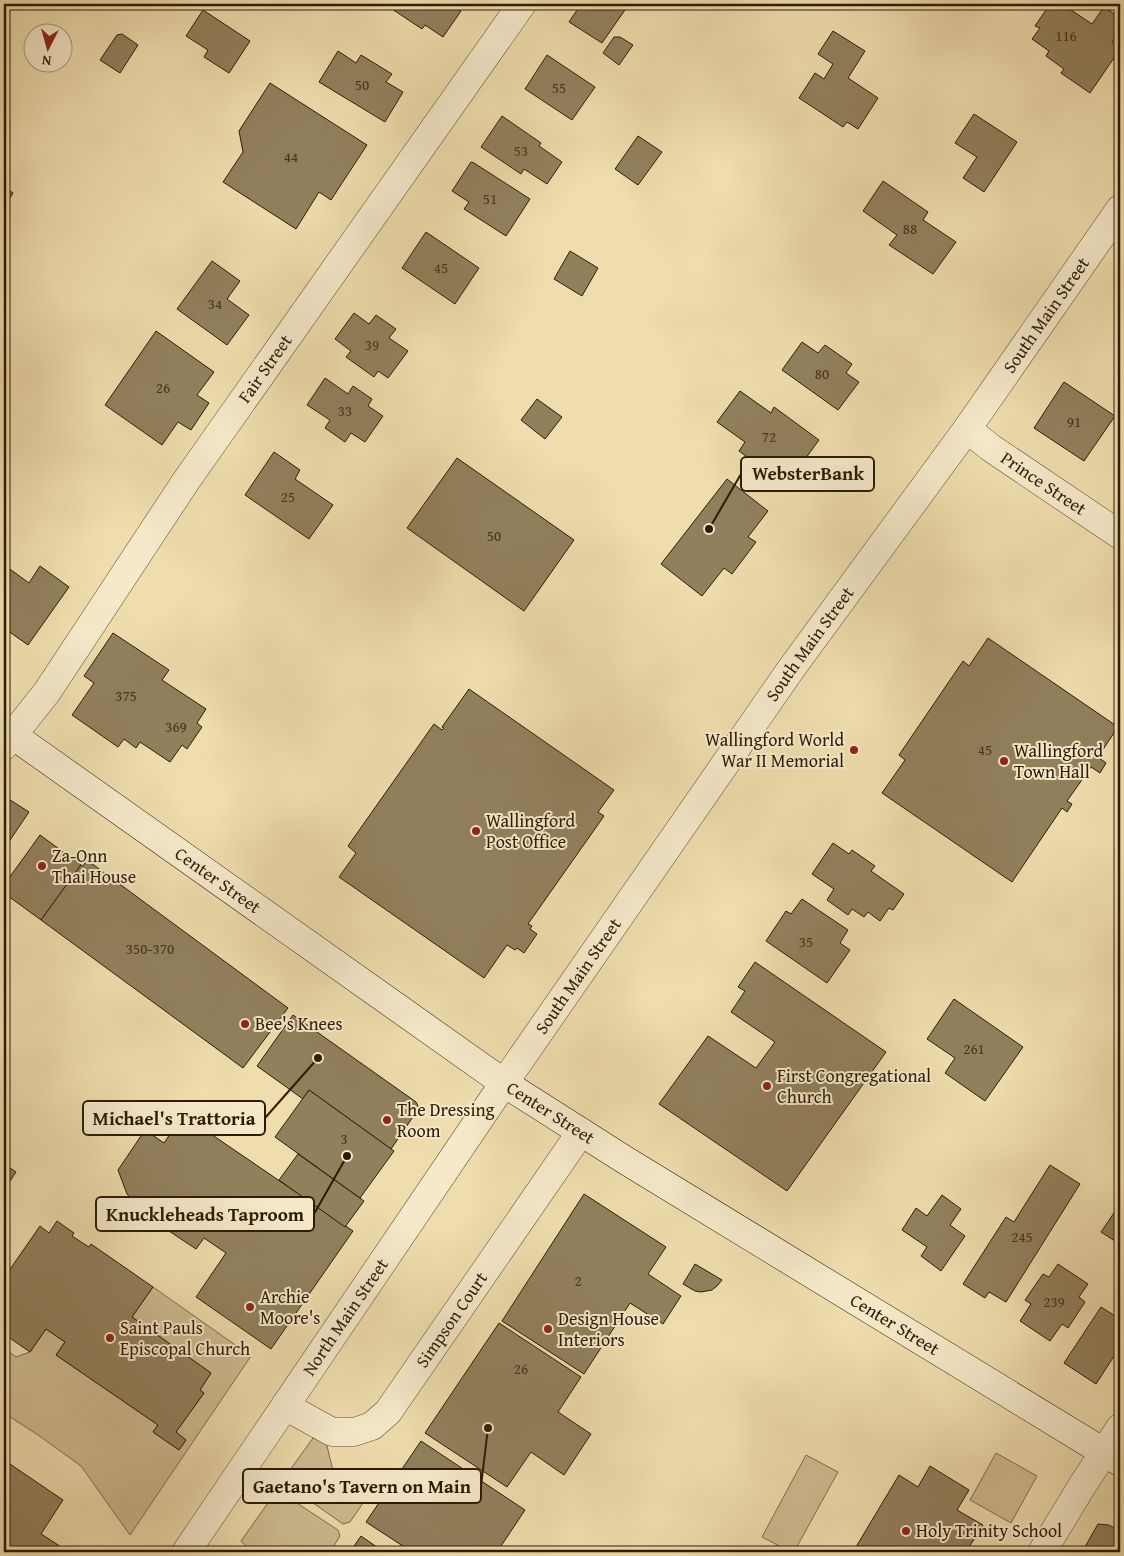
<svg xmlns="http://www.w3.org/2000/svg" width="1124" height="1556" viewBox="0 0 1124 1556" font-family="'Gentium Book Plus',serif">
	<rect width="100%" height="100%" fill="#efddad"/>
	<filter id="stains"><feTurbulence type="fractalNoise" baseFrequency=".004" numOctaves="4"/><feColorMatrix values="0 0 0 0 .2 0 0 0 0 .09 0 0 0 0 .02 0 0 0 .5 -.17"/></filter>
	<radialGradient id="worn" r=".72"><stop offset=".6" stop-color="#630" stop-opacity="0"/><stop offset="1" stop-color="#630" stop-opacity=".3"/></radialGradient>
	<g fill="#cebc91" stroke="#7e6c4c">
		<polygon points="153,1287 251,1356 130,1535 81,1466 38,1435 4,1413 4,1348 16,1357 30,1352 46,1329 65,1342 56,1355 158,1425 153,1432 179,1450 186,1440 176,1432 204,1393 200,1390 211,1373 132,1317"/>
		<polygon points="313,1438 323,1442 327,1446 335,1479 365,1500 350,1522 343,1524 282,1481"/>
		<polygon points="996,1453 1037,1476 1011,1523 970,1500"/>
		<polygon points="806,1455 838,1472 794,1552 791,1552 762,1537"/>
		<polygon points="277,1490 338,1530 340,1536 330,1552 251,1552 241,1541"/>
	</g>
	<g fill="#92805d" stroke="#2d1b06">
		<polygon points="394,4 451,4 461,11 443,37 425,25 422,29 392,9 395,5"/>
		<polygon points="581,4 622,4 627,7 602,43 569,22"/>
		<polygon points="1050,4 1062,4 1092,24 1104,7 1120,18 1120,31 1112,42 1120,49 1090,93 1061,73 1064,69 1046,56 1049,51 1032,39 1040,28 1035,26"/>
		<polygon points="203,10 250,41 229,73 204,57 208,50 186,36"/>
		<polygon points="833,31 865,51 848,78 878,98 858,129 847,122 843,127 799,98 815,73 824,79 833,64 818,54"/>
		<polygon points="122,34 138,45 120,73 100,60 117,35"/>
		<polygon points="614,37 620,37 633,45 619,65 603,53"/>
		<polygon points="338,51 356,63 361,55 392,74 386,82 403,92 385,122 319,82"/>
		<polygon points="547,55 595,87 572,120 525,89"/>
		<polygon points="270,83 367,145 331,200 319,192 296,229 223,182 243,152 239,131"/>
		<polygon points="974,114 1017,142 984,192 963,178 977,157 955,143"/>
		<polygon points="502,116 541,143 539,146 562,162 547,184 524,169 521,174 481,147"/>
		<polygon points="638,136 662,152 638,185 615,169"/>
		<polygon points="471,162 474,163 530,199 506,236 464,209 469,202 452,191"/>
		<polygon points="883,181 928,212 923,220 956,242 933,274 889,245 897,235 863,211"/>
		<polygon points="4,187 13,193 4,207"/>
		<polygon points="426,232 479,268 455,304 402,268"/>
		<polygon points="570,251 598,268 582,296 554,279"/>
		<polygon points="212,261 240,281 227,299 249,315 227,345 177,309"/>
		<polygon points="354,313 369,324 376,315 396,329 389,338 408,351 388,378 378,371 374,377 346,357 351,351 335,339"/>
		<polygon points="156,331 214,372 197,395 209,403 191,430 178,422 162,445 105,405"/>
		<polygon points="802,342 818,353 825,345 852,364 846,373 859,382 838,410 782,370"/>
		<polygon points="325,378 348,394 353,386 372,399 368,406 383,416 365,442 351,433 345,442 325,428 330,420 307,405"/>
		<polygon points="1064,382 1115,416 1084,461 1034,428"/>
		<polygon points="740,391 771,413 774,407 819,440 786,485 739,451 745,442 717,422"/>
		<polygon points="537,399 562,417 545,439 521,420"/>
		<polygon points="274,452 300,470 295,479 333,505 309,539 245,495"/>
		<polygon points="457,458 574,540 524,611 407,528"/>
		<polygon points="727,479 768,511 748,537 756,542 732,574 724,568 702,596 661,564"/>
		<polygon points="40,566 69,587 28,645 4,628 4,571 7,567 29,583"/>
		<polygon points="113,633 169,670 162,680 206,709 197,723 202,727 187,749 182,745 170,762 140,742 136,748 124,739 118,747 72,715 94,683 84,676"/>
		<polygon points="988,638 1118,727 1098,757 1106,763 1100,773 1091,767 1067,801 1072,804 1067,812 1062,808 1012,882 882,793 905,760 899,755 963,661 969,666"/>
		<polygon points="469,689 614,790 598,812 604,816 528,924 532,926 530,929 537,934 524,953 517,948 515,950 507,945 484,978 339,877 356,853 348,846 434,724 442,730 444,728 442,727"/>
		<polygon points="4,796 29,812 4,849"/>
		<polygon points="40,835 81,865 41,920 4,893 4,885"/>
		<polygon points="833,843 849,854 852,850 875,866 871,871 904,894 893,910 889,908 880,921 868,912 864,917 852,909 848,915 827,900 834,889 812,874"/>
		<polygon points="87,860 288,1008 243,1068 41,920 81,865 83,866"/>
		<polygon points="802,899 848,930 840,943 850,950 827,983 766,941 786,911 791,914"/>
		<polygon points="755,962 886,1052 787,1191 659,1104 708,1036 756,1068 775,1042 731,1012 745,991 738,987"/>
		<polygon points="954,999 1023,1047 985,1101 945,1073 955,1058 927,1039"/>
		<polygon points="293,1015 416,1102 418,1106 417,1111 391,1149 309,1090 303,1099 257,1066"/>
		<polygon points="309,1090 394,1151 360,1198 275,1137"/>
		<polygon points="183,1115 353,1231 271,1349 196,1297 226,1253 204,1238 196,1249 148,1217 127,1194 118,1170 145,1130 164,1143"/>
		<polygon points="298,1154 364,1201 345,1227 279,1180"/>
		<polygon points="4,1164 16,1172 4,1190"/>
		<polygon points="1050,1165 1080,1184 1006,1302 989,1292 985,1298 963,1284 1006,1217 1014,1222"/>
		<polygon points="584,1194 666,1247 648,1274 681,1296 663,1324 630,1303 584,1374 502,1321"/>
		<polygon points="942,1195 961,1209 950,1225 965,1236 941,1271 921,1256 927,1247 902,1230 916,1208 927,1216"/>
		<polygon points="1120,1204 1120,1251 1115,1248 1118,1243 1101,1232"/>
		<polygon points="57,1221 74,1233 72,1236 89,1247 91,1244 153,1287 132,1317 211,1373 200,1390 204,1393 176,1432 186,1440 179,1450 153,1432 158,1425 56,1355 65,1342 46,1329 30,1352 4,1334 4,1278 40,1226 49,1233"/>
		<polygon points="695,1264 722,1280 717,1286 712,1290 701,1292 695,1291 683,1284"/>
		<polygon points="1058,1264 1088,1284 1079,1297 1085,1302 1068,1328 1062,1324 1050,1341 1020,1321 1031,1304 1025,1300 1043,1274 1049,1277"/>
		<polygon points="1101,1307 1120,1319 1120,1347 1096,1384 1064,1363"/>
		<polygon points="499,1323 581,1377 558,1412 591,1434 564,1475 531,1452 507,1487 425,1433"/>
		<polygon points="421,1441 525,1510 497,1552 412,1552 366,1522"/>
		<polygon points="4,1460 63,1500 41,1534 66,1550 65,1552 4,1552"/>
		<polygon points="930,1466 969,1490 957,1510 983,1525 966,1552 853,1552 899,1475 918,1487"/>
		<polygon points="1098,1524 1109,1525 1120,1531 1120,1552 1082,1552"/>
		<polygon points="361,1536 384,1552 350,1552"/>
	</g>
	<g fill="none" stroke-linecap="round" stroke-linejoin="round">
		<defs>
			<g id="minor">
				<path id="s1" d="M967,429L991,448L1120,535"/>
				<path id="s2" d="M4,746L47,692L186,481L522,4"/>
				<path id="s3" d="M504,1083L791,669L967,429L1120,209"/>
				<path id="s4" d="M285,1406L332,1432H354L372,1426L388,1412L581,1132"/>
				<polyline points="1042,1552 1082,1486 1120,1428"/>
			</g>
			<g id="tertiary">
				<path id="s5" d="M186,1552L504,1083"/>
			</g>
			<g id="secondary">
				<path id="s6" d="M4,729L504,1083L625,1160L1120,1462"/>
			</g>
		</defs>
		<use href="#minor" stroke="#5e4c30" stroke-width="29"/>
		<use href="#tertiary" stroke="#5e4c30" stroke-width="29"/>
		<use href="#secondary" stroke="#2d1b06" stroke-width="29"/>
		<use href="#minor" stroke="#f5e9ca" stroke-width="28"/>
		<use href="#tertiary" stroke="#f5e9ca" stroke-width="28"/>
		<use href="#secondary" stroke="#f5e9ca" stroke-width="28"/>
	</g>
	<g fill="#8f2418" stroke="#f5e9ca" stroke-width="2">
		<circle cx="854" cy="750" r="5"/>
		<circle cx="1004" cy="761" r="5"/>
		<circle cx="476" cy="831" r="5"/>
		<circle cx="42" cy="866" r="5"/>
		<circle cx="245" cy="1024" r="5"/>
		<circle cx="767" cy="1086" r="5"/>
		<circle cx="387" cy="1120" r="5"/>
		<circle cx="250" cy="1307" r="5"/>
		<circle cx="548" cy="1329" r="5"/>
		<circle cx="110" cy="1338" r="5"/>
		<circle cx="906" cy="1531" r="5"/>
	</g>
	<g text-anchor="middle" stroke-width="4" stroke-linejoin="round" paint-order="stroke">
		<g font-size="15" fill="#46341c">
			<text x="1066" y="41">116</text>
			<text x="362" y="90">50</text>
			<text x="559" y="93">55</text>
			<text x="521" y="156">53</text>
			<text x="291" y="162">44</text>
			<text x="490" y="204">51</text>
			<text x="910" y="234">88</text>
			<text x="441" y="273">45</text>
			<text x="215" y="309">34</text>
			<text x="372" y="350">39</text>
			<text x="822" y="379">80</text>
			<text x="163" y="393">26</text>
			<text x="345" y="416">33</text>
			<text x="1074" y="427">91</text>
			<text x="769" y="442">72</text>
			<text x="288" y="502">25</text>
			<text x="494" y="541">50</text>
			<text x="126" y="701">375</text>
			<text x="176" y="732">369</text>
			<text x="985" y="755">45</text>
			<text x="806" y="947">35</text>
			<text x="150" y="954">350-370</text>
			<text x="974" y="1054">261</text>
			<text x="344" y="1144">3</text>
			<text x="1022" y="1242">245</text>
			<text x="578" y="1286">2</text>
			<text x="1054" y="1307">239</text>
			<text x="521" y="1374">26</text>
		</g>
		<g font-size="18" fill="#2d1b06" stroke="#f5e9ca">
			<text dy="6" stroke="none"><textPath href="#s3" startOffset="940">South Main Street</textPath></text>
			<text dy="6" stroke="none"><textPath href="#s2" startOffset="459">Fair Street</textPath></text>
			<text dy="6" stroke="none"><textPath href="#s1" startOffset="94">Prince Street</textPath></text>
			<text dy="6" stroke="none"><textPath href="#s3" startOffset="535">South Main Street</textPath></text>
			<text dy="6" stroke="none"><textPath href="#s6" startOffset="262">Center Street</textPath></text>
			<text dy="6" stroke="none"><textPath href="#s3" startOffset="130">South Main Street</textPath></text>
			<text dy="6" stroke="none"><textPath href="#s6" startOffset="668">Center Street</textPath></text>
			<text dy="6" stroke="none"><textPath href="#s5" startOffset="284">North Main Street</textPath></text>
			<text dy="6" stroke="none"><textPath href="#s4" startOffset="228">Simpson Court</textPath></text>
			<text dy="6" stroke="none"><textPath href="#s6" startOffset="1072">Center Street</textPath></text>
		</g>
		<g font-size="18" fill="#2d1b06" stroke="#f5e9ca" text-anchor="start">
			<text x="844" y="746" text-anchor="end">Wallingford World<tspan x="844" dy="21">War II Memorial</tspan></text>
			<text x="1014" y="757">Wallingford<tspan x="1014" dy="21">Town Hall</tspan></text>
			<text x="486" y="827">Wallingford<tspan x="486" dy="21">Post Office</tspan></text>
			<text x="52" y="862">Za-Onn<tspan x="52" dy="21">Thai House</tspan></text>
			<text x="255" y="1030">Bee's Knees</text>
			<text x="777" y="1082">First Congregational<tspan x="777" dy="21">Church</tspan></text>
			<text x="397" y="1116">The Dressing<tspan x="397" dy="21">Room</tspan></text>
			<text x="260" y="1303">Archie<tspan x="260" dy="21">Moore's</tspan></text>
			<text x="558" y="1325">Design House<tspan x="558" dy="21">Interiors</tspan></text>
			<text x="120" y="1334">Saint Pauls<tspan x="120" dy="21">Episcopal Church</tspan></text>
			<text x="916" y="1537">Holy Trinity School</text>
		</g>
	</g>
	<path fill="none" stroke="#2d1b06" stroke-width="2" d="M709 529L741 474M318 1058L265 1118M347 1156L314 1214M488 1428L481 1486"/>
	<g fill="#2d1b06" stroke="#f5e9ca" stroke-width="2">
		<circle cx="709" cy="529" r="5"/>
		<circle cx="318" cy="1058" r="5"/>
		<circle cx="347" cy="1156" r="5"/>
		<circle cx="488" cy="1428" r="5"/>
	</g>
	<g fill="#f5e9ca" stroke="#2d1b06" stroke-width="2">
		<rect x="741" y="457" width="133" height="34" rx="5"/>
		<rect x="83" y="1101" width="182" height="34" rx="5"/>
		<rect x="96" y="1197" width="218" height="34" rx="5"/>
		<rect x="243" y="1469" width="238" height="34" rx="5"/>
	</g>
	<g font-size="19" text-anchor="middle" font-weight="bold" fill="#2d1b06">
		<text x="808" y="480">WebsterBank</text>
		<text x="174" y="1125">Michael's Trattoria</text>
		<text x="205" y="1221">Knuckleheads Taproom</text>
		<text x="362" y="1493">Gaetano's Tavern on Main</text>
	</g>
	<rect width="1124" height="1556" fill="none" stroke="#efddad" stroke-width="20"/>
	<rect x="5" y="5" width="1114" height="1546" fill="none" stroke="#2d1b06" stroke-width="2.5"/>
	<rect x="10" y="10" width="1104" height="1536" fill="none" stroke="#2d1b06"/>
	<g transform="translate(48 48) rotate(186)"><circle r="24" fill="#f5e9ca" stroke="#a5977c"/>
	<path d="M0-4L9 19L0 12L-9 19Z" fill="#8f2418"/>
	<text y="-8" font-size="14" font-weight="bold" text-anchor="middle" fill="#2d1b06">N</text>
	</g>
	<rect width="100%" height="100%" filter="url(#stains)"/>
	<rect width="100%" height="100%" fill="url(#worn)"/>
</svg>
